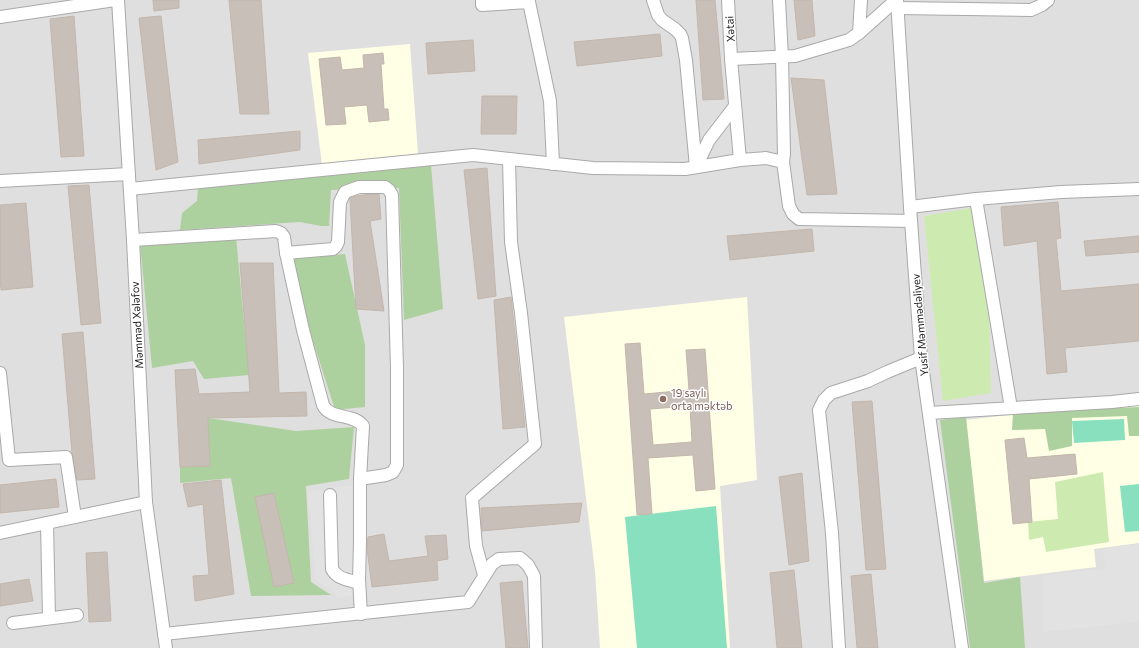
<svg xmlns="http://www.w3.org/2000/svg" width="1139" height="648" viewBox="0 0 1139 648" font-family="Commissioner,sans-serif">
	<rect width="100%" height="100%" fill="#f2efe9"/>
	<rect fill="#e0dfdf" x="0" y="0" width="1139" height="648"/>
	<g fill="#ffffe5">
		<polygon points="410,44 418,154 322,165 308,53"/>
		<polygon points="747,297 757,480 720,486 730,648 600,648 595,571 564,317"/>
		<polygon points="1139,403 1139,543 1094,549 1096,567 984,581 966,420 1033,412"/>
	</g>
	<g fill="#cdebb0">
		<polygon points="971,208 989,304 991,393 943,401 924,216"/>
		<polygon points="1103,472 1109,542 1046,552 1043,537 1029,540 1028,522 1058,519 1055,482"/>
	</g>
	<g fill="#add19e">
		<polygon points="431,165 443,309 404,320 399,188 331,190 329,226 321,226 300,222 180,230 182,213 197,201 198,186"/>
		<polygon points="236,236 249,375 204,379 193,361 152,368 140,243"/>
		<polygon points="345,254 365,345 365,407 335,410 287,259"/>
		<polygon points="1139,407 1139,436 1129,436 1127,416 1072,418 1072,446 1049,451 1045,429 1012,430 1013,413"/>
		<polygon points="966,417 984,583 1020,577 1025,648 970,648 940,420"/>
		<polygon points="208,418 296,431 354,427 349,479 306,486 311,582 331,595 251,596 231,478 180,483 180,467 210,466"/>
	</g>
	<g fill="#88e0be">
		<polygon points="1124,419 1125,440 1074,443 1072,421"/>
		<polygon points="1139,484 1139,531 1125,532 1120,486"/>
		<polygon points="716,506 727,648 637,648 625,517"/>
	</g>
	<g fill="#e2e2e2">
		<polygon points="355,485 357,595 339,598 315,579 308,492"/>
		<polygon points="1139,544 1139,622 1042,632 1042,576 1106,568 1102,549"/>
	</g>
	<g fill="#c7bfb8" stroke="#c4b6ab" fill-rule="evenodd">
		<polygon points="153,0 179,0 179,8 154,11"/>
		<polygon points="229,0 261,0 269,114 240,114"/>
		<polygon points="696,0 715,0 724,99 703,100"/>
		<polygon points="794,0 812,0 815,36 798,40"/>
		<polygon points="74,16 84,156 61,157 50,19"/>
		<polygon points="161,16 178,162 156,170 139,18"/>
		<polygon points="660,34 662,56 577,66 574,42"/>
		<polygon points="473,40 475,71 428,74 426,43"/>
		<polygon points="383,53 384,64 381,64 384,109 388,109 389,120 369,122 367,105 344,107 346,124 326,125 319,59 340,57 342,70 364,68 363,55"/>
		<polygon points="791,78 824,80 837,194 807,195"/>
		<polygon points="482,96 517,96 516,134 481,134"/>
		<polygon points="300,131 300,150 199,164 198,140"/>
		<polygon points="487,168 496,296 478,299 464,170"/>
		<polygon points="89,185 101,323 81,325 68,186"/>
		<polygon points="372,194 379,194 381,219 370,221 384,311 356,309 350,200 350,198 356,196"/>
		<polygon points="1058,202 1061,238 1056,239 1061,291 1139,284 1139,341 1065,348 1067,372 1047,374 1037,241 1004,246 1001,207"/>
		<polygon points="26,203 33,287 1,290 0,276 0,205"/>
		<polygon points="812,229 814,251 730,260 727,236"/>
		<polygon points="1139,236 1139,252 1086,256 1084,241"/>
		<polygon points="240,263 273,263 279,393 306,392 307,416 208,418 210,466 180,467 175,370 195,369 199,394 250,392"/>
		<polygon points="511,297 525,427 503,429 494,300"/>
		<polygon points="83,332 95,479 77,480 72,453 62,334"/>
		<path d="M640,343L644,394L689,390L686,350L705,349L715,489L696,491L693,455L648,458L652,514L637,515L625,344ZM690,406L692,442L653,445L650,409Z"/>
		<polygon points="872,401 886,569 866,570 852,402"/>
		<polygon points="1024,438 1027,458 1075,454 1077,474 1029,479 1032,522 1013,524 1005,440"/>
		<polygon points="802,473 809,561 789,565 779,477"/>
		<polygon points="56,479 59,507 0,513 0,485"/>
		<polygon points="221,480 234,594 195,601 193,576 209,575 203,504 188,507 183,484"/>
		<polygon points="274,493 294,583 274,587 255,497"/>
		<polygon points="582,503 579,522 482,531 481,508"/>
		<polygon points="384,534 389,561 428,556 425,536 446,535 448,559 437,561 438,580 372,587 367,549 368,537"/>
		<polygon points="107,552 111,621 89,622 86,553"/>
		<polygon points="794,570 802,648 777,648 770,573"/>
		<polygon points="871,574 878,648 857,648 851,576"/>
		<polygon points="29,579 33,601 0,606 0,584"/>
		<polygon points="522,581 528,648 506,648 500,583"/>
	</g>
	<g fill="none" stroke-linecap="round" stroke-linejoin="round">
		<defs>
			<g id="minor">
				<polyline points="118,0 133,240 146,502 166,648"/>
				<polyline points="482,0 482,5 529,2 550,101 553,164"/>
				<polyline points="653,0 658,15 662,20 675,29 680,34 682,38 686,60 696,167"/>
				<polyline points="728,0 731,59 740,160"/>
				<polyline points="779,0 782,57 784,154 783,162"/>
				<polyline points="897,0 910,207 921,358 962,648"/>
				<polyline points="897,8 1031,10 1042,5 1048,0"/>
				<polyline points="0,17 115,0"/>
				<polyline points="859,33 861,0"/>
				<polyline points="731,59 795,56 849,40 859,33 896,0"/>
				<polyline points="696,167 709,140 735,106"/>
				<polyline points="0,181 129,174"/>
				<polyline points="130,189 473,155 593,168 685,169 740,160 766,158 783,162 789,206 793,214 799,219 911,221"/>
				<polyline points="976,199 1011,408"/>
				<polyline points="910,207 976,199 1061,192 1139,189"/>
				<path d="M133,240L276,231L281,233L284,237L286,253L303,330L323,405C330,420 354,413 363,426L360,479V541L359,579L361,614"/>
				<polyline points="286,253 333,249 336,246 338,242 340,202 345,192 359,187 385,187 389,190 392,195 397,368 397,465 393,472 386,475 360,479"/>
				<polyline points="0,373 9,460 66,457 75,517"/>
				<polyline points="929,413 1112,402 1139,399"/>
				<path d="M330,495L332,569C337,579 349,580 359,583"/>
				<polyline points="47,523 49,618"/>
				<polyline points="0,533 146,502"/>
				<polyline points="484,575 476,546 472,498 535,444 521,313 511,242 509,159"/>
				<polyline points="13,623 77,615"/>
				<polyline points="164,634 468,602 492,564 499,559 520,558 528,565 534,576 536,648"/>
				<polyline points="839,648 832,533 819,410 824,400 831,393 868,381 887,372 921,358"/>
			</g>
		</defs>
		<use href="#minor" stroke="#a9a9a9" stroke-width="14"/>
		<use href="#minor" stroke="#fff" stroke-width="12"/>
	</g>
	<circle fill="#8d6e63" stroke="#fff" stroke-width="1.5" cx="663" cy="399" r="4"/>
	<g text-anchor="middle" stroke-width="3" stroke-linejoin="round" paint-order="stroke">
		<g font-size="11" fill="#222" stroke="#fff">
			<text transform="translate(730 29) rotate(-93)" y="4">Xətai</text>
			<text transform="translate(137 325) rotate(-93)" y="4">Məmməd Xələfov</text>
			<text transform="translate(920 325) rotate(-95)" y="4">Yusif Məmmədəliyev</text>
		</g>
		<g font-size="11" fill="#785e54" stroke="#fff" text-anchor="start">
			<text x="671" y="397">19 saylı<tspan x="671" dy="13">orta məktəb</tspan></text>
		</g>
	</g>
</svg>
